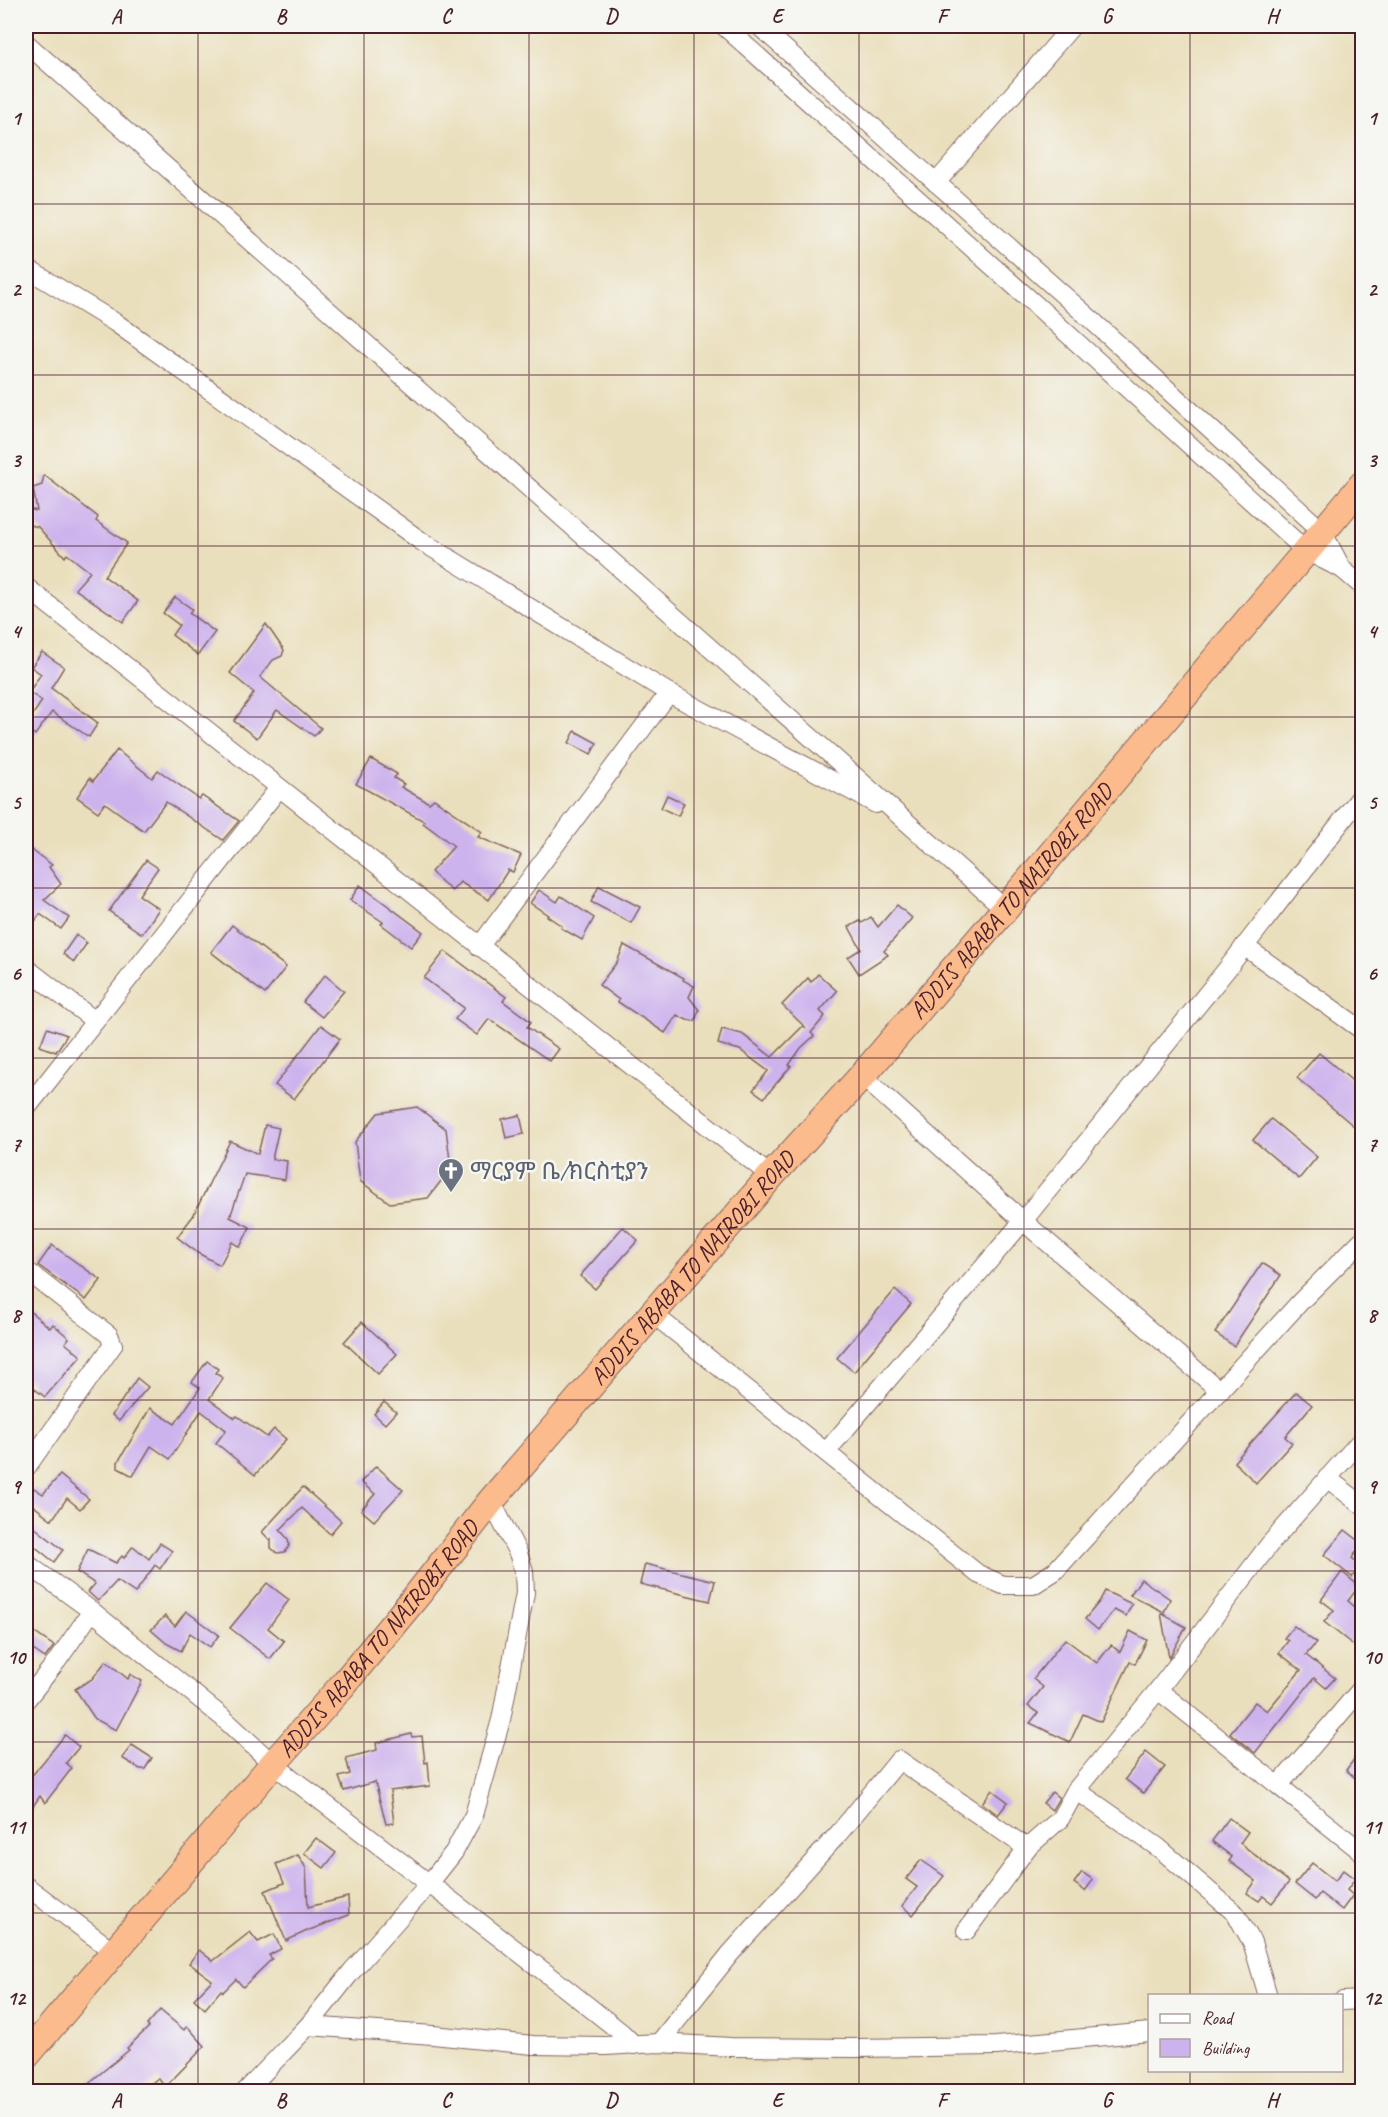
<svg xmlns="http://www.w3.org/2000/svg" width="1388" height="2117" viewBox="0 0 1388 2117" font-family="Caveat,'Noto Sans Ethiopic',sans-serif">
	<rect width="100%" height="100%" fill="#f6f6f2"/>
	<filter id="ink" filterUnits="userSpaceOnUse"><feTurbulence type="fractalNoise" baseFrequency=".0167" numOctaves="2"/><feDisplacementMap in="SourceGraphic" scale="12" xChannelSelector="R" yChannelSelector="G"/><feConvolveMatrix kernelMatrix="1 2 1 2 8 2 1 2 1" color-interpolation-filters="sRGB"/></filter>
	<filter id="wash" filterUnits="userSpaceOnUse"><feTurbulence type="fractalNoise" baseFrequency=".008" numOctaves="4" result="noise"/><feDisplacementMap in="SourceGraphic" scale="24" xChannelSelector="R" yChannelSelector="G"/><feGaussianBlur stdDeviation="1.35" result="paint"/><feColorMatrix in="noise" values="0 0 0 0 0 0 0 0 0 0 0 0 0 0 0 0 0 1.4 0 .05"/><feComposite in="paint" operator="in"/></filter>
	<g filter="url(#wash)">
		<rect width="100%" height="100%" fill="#eadfbc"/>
		<g id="blocks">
			<g fill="#cdb3ed">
				<polygon points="44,475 98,517 96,521 127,543 104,576 138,601 123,622 75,589 90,572 67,554 65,557 38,527 26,524 28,509 37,511 33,488 42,485"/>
				<polygon points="175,597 192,609 189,613 215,632 198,655 172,635 179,625 163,613"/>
				<polygon points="266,624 284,650 282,656 273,660 260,677 321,728 314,736 277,710 257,738 234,721 254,693 230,673"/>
				<polygon points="42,652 64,667 51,688 98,723 89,737 52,712 35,735 26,728 26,725 42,701 29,692 41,674 31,667"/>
				<polygon points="575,731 597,743 591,754 569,743"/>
				<polygon points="117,750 152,778 158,770 199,799 202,796 239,821 223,840 166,802 144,831 105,803 98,812 77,797 90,778 93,781"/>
				<polygon points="371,759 397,774 394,778 404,784 401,787 429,803 434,799 482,832 478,837 521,855 513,872 508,870 489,900 460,882 452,891 431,872 454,846 423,823 424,821 356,784"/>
				<polygon points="667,795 684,803 678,816 661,808"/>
				<polygon points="26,846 52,865 49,867 61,884 44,900 69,918 61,929 40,914 26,934"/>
				<polygon points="146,860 158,868 139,895 159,909 142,934 109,911"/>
				<polygon points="360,885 423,932 411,947 381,924 383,922 350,900"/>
				<polygon points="599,886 640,907 631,923 591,902"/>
				<polygon points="539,890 557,902 561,896 594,918 582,940 561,928 562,926 547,916 548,915 530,903"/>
				<polygon points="897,905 912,918 884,951 888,955 859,974 848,957 861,949 849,927 860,921 862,923 871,917 878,927"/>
				<polygon points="232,925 286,967 265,994 211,952"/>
				<polygon points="76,935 87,943 74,962 63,954"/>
				<polygon points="624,945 684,978 683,980 694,986 689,997 699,1010 695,1021 687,1020 677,1015 665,1033 618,1002 619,1000 599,985 617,962"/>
				<polygon points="445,951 506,997 503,1001 531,1022 527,1027 559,1049 550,1061 489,1019 477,1035 455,1019 464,1008 424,978"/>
				<polygon points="818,974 837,991 820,1011 825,1016 811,1033 814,1036 801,1048 789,1065 791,1066 764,1098 753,1090 768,1071 740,1050 718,1044 722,1029 742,1034 772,1057 803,1026 806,1028 782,1005 808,978 811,982"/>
				<polygon points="325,975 344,991 322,1017 303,1002"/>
				<polygon points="321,1025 340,1039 294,1099 275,1085"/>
				<polygon points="47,1028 67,1035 56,1052 40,1046"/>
				<polygon points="1319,1053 1362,1089 1362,1133 1297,1078"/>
				<polygon points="417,1107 446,1129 451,1168 428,1198 390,1203 360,1181 355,1142 378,1113"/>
				<polygon points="520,1115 524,1134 506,1138 502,1119"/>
				<polygon points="1271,1119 1317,1157 1299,1179 1253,1140"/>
				<polygon points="265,1125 279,1128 272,1159 287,1161 285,1180 245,1174 230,1217 250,1227 240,1247 232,1242 220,1265 198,1253 177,1237 193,1216 230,1141 258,1154"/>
				<polygon points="623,1227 638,1240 595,1289 580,1276"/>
				<polygon points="52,1245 101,1280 86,1300 38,1265"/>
				<polygon points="1262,1263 1281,1275 1234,1346 1215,1333"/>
				<polygon points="895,1290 911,1304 854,1372 837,1358"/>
				<polygon points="26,1308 50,1328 53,1324 69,1338 65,1343 81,1356 45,1397 31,1386 33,1384 26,1377"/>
				<polygon points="362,1322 397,1354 378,1374 344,1342"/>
				<polygon points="207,1361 218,1369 215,1373 223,1378 209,1399 235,1418 237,1416 267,1437 274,1429 286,1439 255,1475 216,1443 226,1430 201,1411 170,1459 151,1446 133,1476 118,1468 118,1462 150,1408 175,1424 200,1388 192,1382"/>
				<polygon points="137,1378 148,1387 119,1421 112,1415"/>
				<polygon points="1296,1392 1312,1405 1285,1437 1292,1443 1256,1483 1234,1462"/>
				<polygon points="384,1402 396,1412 385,1424 374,1414"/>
				<polygon points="376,1466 403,1490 374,1521 361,1510 375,1494 361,1482"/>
				<polygon points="60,1475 89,1499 80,1509 67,1498 52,1520 26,1500 34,1488 43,1494"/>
				<polygon points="303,1487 341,1521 330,1534 302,1508 280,1530 288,1539 289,1546 285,1552 277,1553 271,1548 271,1539 270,1540 262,1532"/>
				<polygon points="34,1527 63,1550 54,1562 33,1545 26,1551 26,1534"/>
				<polygon points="1345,1530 1362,1543 1352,1558 1361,1566 1352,1577 1324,1555"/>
				<polygon points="160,1543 172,1551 160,1569 155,1565 135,1593 117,1581 98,1601 88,1592 95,1584 77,1572 88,1549 116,1563 122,1556 124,1558 133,1546 149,1559"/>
				<polygon points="645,1564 715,1581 710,1601 640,1584"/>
				<polygon points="1342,1572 1359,1586 1348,1601 1362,1613 1362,1652 1324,1622 1334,1610 1321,1600"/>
				<polygon points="1141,1579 1170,1599 1164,1612 1130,1595"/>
				<polygon points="267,1583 289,1600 268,1628 284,1641 270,1659 230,1628"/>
				<polygon points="1105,1591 1132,1604 1126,1616 1114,1610 1098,1630 1085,1619 1099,1602"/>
				<polygon points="186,1611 219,1635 210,1647 190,1633 181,1651 166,1643 151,1630 165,1616 175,1626"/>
				<polygon points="1161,1613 1186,1627 1169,1658"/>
				<polygon points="1294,1626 1316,1643 1306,1655 1335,1678 1326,1688 1314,1678 1255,1753 1230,1733 1255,1702 1267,1711 1301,1670 1279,1653 1288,1641 1284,1638"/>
				<polygon points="26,1627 54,1646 45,1658 26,1645"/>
				<polygon points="1130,1631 1147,1640 1135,1664 1130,1662 1101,1722 1083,1714 1070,1742 1030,1723 1038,1713 1028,1706 1043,1687 1033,1679 1065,1639 1097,1663 1111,1645 1120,1652"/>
				<polygon points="106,1661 128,1679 130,1674 142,1681 116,1730 95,1719 75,1689 92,1679"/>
				<polygon points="411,1734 412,1737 422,1736 425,1763 428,1762 430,1786 390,1791 394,1823 386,1824 375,1782 344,1791 339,1777 350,1774 346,1758 377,1750 376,1743"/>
				<polygon points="65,1735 79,1747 66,1763 72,1768 45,1803 40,1796 26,1816 26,1783"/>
				<polygon points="132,1745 152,1758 145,1769 140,1769 122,1758"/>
				<polygon points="1362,1749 1362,1784 1346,1770"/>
				<polygon points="1146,1752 1165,1767 1143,1793 1125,1779"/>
				<polygon points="992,1790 1008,1802 998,1815 982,1803"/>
				<polygon points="1052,1792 1059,1798 1052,1810 1043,1803"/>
				<polygon points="1229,1818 1248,1832 1240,1843 1289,1882 1272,1903 1263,1896 1259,1901 1247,1893 1256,1881 1229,1861 1232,1857 1212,1841"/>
				<polygon points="316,1838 336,1853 324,1868 304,1853"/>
				<polygon points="298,1855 306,1868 308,1907 348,1897 349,1915 307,1931 286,1941 265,1891 284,1883 276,1864"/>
				<polygon points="921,1860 944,1876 913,1915 902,1906 917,1887 906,1879"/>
				<polygon points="1312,1863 1335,1881 1343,1870 1355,1879 1347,1890 1353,1895 1342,1910 1320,1893 1315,1900 1295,1884"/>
				<polygon points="1082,1872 1093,1880 1085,1891 1074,1883"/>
				<polygon points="250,1932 258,1942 274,1934 281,1949 269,1955 272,1959 243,1987 236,1979 223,1992 221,1990 205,2009 194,1999 212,1980 189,1963 199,1950 213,1961"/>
				<polygon points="160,2010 184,2030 187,2026 205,2046 165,2087 158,2078 142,2091 79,2091 129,2050 127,2048 149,2027 147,2025"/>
			</g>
		</g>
	</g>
	<g filter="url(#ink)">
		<use href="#blocks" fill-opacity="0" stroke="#82625e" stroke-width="1.5"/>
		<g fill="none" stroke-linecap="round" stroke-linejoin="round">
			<defs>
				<g id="minor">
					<polyline points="724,26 1037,306 1306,551 1342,569 1322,531 1086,315 759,26"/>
					<polyline points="26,43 1005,909"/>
					<polyline points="936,183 1072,26"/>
					<polyline points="26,268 116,323 421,541 669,693 876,804"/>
					<polyline points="1342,569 1362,586"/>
					<polyline points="26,587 771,1176"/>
					<polyline points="1244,946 1362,1030"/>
					<polyline points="479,947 669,693"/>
					<polyline points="26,968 95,1021"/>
					<polyline points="862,1076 1023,1221 1220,1391"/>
					<polyline points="26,1109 279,788"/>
					<polyline points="26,1270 109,1335 113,1345 26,1468"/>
					<polyline points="653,1314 978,1574 1003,1585 1033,1585 1055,1571 1301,1301 1362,1240"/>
					<polyline points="826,1452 1023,1221 1227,969 1362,795"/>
					<polyline points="1327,1478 1362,1505"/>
					<polyline points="26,1563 92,1611 222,1717 273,1764 555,1980 622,2033 634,2045"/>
					<polyline points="1158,1690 1362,1852"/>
					<polyline points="26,1700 57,1661 92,1611"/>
					<polyline points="1279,1785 1362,1688"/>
					<polyline points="1076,1790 1159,1848 1236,1914 1252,1942 1268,1996"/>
					<polyline points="26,1886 113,1951"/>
					<polyline points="966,1931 1027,1848 1060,1819 1076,1790 1158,1690 1269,1545 1362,1439"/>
					<polyline points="1342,2001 1362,2000"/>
					<polyline points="308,2026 433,2035 533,2045 605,2046 659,2043 731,2047 855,2048 996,2046 1150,2032"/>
					<polyline points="659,2043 730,1954 839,1833 899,1760 1027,1848"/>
					<polyline points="245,2092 308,2026 352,1971 428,1885 454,1852 474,1815 501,1720 525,1593 524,1571 518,1553 491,1501"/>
				</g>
				<g id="highway">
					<path id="s1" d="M26,2056L273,1764L341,1687L418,1594L491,1501L771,1176L862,1076L1005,909L1362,485"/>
				</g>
			</defs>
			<use href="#minor" stroke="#82625e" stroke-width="20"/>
			<use href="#highway" stroke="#82625e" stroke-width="29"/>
			<use href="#minor" stroke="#fff" stroke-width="18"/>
			<use href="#highway" stroke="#fbbb8d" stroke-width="27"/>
		</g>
	</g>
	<path fill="none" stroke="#4a1f2b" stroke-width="1.5" stroke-opacity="0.55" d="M198,26V2092M364,26V2092M529,26V2092M694,26V2092M859,26V2092M1024,26V2092M1190,26V1996M26,204H1362M26,375H1362M26,546H1362M26,717H1362M26,888H1362M26,1058H1362M26,1229H1362M26,1400H1362M26,1571H1362M26,1742H1362M26,1913H1362M1190,2070V2092"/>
	<defs>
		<symbol id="church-pin" viewBox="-11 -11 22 30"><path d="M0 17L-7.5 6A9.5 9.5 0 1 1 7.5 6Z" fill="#6b7280" stroke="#f6f6f2"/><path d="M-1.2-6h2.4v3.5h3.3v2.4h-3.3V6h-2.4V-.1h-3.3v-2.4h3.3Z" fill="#fff"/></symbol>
	</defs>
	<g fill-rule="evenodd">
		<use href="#church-pin" x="436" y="1156" width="30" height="40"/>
	</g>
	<g text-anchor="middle" stroke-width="5" stroke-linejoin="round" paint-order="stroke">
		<g font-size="24" fill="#4a1f2b" stroke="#f6f6f2">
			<text dy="8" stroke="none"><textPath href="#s1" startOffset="1518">ADDIS ABABA TO NAIROBI ROAD</textPath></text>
			<text dy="8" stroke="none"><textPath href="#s1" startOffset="1032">ADDIS ABABA TO NAIROBI ROAD</textPath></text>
			<text dy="8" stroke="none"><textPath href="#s1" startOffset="546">ADDIS ABABA TO NAIROBI ROAD</textPath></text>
		</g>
		<g font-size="24" fill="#5b616d" stroke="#f6f6f2" text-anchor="start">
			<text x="470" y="1179">ማርያም ቤ/ክርስቲያን</text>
		</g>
	</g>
	<rect width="1388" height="2117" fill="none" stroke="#f6f6f2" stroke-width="66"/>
	<rect x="1148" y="1994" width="195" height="78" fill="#f6f6f2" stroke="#b1a0a2" stroke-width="1.5"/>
	<rect x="1160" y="2014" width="30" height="9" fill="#ffffff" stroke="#b1a0a2" stroke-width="1.5"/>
	<text x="1202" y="2024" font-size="18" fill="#4a1f2b">Road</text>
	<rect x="1160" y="2039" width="30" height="18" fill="#cdb3ed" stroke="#b1a0a2" stroke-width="1.5"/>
	<text x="1202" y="2054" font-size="18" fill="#4a1f2b">Building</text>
	<rect x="33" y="33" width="1322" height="2051" fill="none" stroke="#4a1f2b" stroke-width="2"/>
	<g font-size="20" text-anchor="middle" font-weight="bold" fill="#4a1f2b">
		<text x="116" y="23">A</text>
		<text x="281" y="23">B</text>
		<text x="446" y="23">C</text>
		<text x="611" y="23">D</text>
		<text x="777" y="23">E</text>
		<text x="942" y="23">F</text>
		<text x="1107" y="23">G</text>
		<text x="1272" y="23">H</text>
		<text x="16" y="125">1</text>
		<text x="1372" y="125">1</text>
		<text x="16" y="296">2</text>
		<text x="1372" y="296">2</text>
		<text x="16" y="467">3</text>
		<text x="1372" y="467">3</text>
		<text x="16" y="638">4</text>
		<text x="1372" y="638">4</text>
		<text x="16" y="809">5</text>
		<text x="1372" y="809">5</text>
		<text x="16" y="980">6</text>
		<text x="1372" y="980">6</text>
		<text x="16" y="1151">7</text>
		<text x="1372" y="1151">7</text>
		<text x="16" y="1322">8</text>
		<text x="1372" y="1322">8</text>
		<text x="16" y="1493">9</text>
		<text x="1372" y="1493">9</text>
		<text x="16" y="1664">10</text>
		<text x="1372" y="1664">10</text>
		<text x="16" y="1834">11</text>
		<text x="1372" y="1834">11</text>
		<text x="16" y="2005">12</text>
		<text x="1372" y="2005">12</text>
		<text x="116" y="2107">A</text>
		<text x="281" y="2107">B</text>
		<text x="446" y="2107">C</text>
		<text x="611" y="2107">D</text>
		<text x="777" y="2107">E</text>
		<text x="942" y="2107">F</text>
		<text x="1107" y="2107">G</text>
		<text x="1272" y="2107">H</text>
	</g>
</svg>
